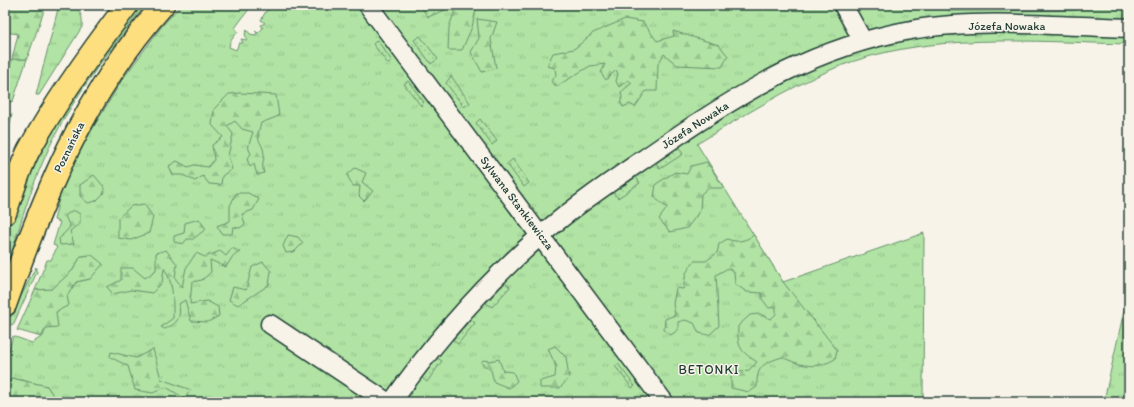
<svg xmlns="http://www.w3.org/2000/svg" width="1134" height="407" viewBox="0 0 1134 407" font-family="Itim,sans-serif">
	<defs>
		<pattern id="grass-tufts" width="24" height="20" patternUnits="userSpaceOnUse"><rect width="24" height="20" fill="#b0e3a4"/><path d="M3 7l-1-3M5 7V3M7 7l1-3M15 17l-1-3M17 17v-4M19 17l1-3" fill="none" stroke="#97c48e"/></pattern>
		<pattern id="forest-firs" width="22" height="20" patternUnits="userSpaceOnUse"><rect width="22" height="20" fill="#b0e3a4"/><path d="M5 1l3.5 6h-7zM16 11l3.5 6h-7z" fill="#97c48e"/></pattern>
		<pattern id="garden-dots" width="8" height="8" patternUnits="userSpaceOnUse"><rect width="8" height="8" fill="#b0e3a4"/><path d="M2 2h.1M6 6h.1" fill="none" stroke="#97c48e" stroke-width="1.8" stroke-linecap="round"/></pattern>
	</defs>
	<rect width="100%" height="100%" fill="#f7f3e8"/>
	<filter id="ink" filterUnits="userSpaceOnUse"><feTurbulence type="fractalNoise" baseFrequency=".025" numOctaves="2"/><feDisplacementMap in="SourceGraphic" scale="8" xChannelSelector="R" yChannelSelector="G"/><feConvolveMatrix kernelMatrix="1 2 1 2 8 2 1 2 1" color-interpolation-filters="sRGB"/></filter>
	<g filter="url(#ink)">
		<g fill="url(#grass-tufts)" stroke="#68906c">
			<path d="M59,5H74C81,13 83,17 82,27L39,95H36Z"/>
			<path d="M140,5H145C108,53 69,101 45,157C28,195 17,235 5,275V235L10,217L28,176L70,102L123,25Z"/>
			<path d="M181,5H252L235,28L238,31L230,42L229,47L236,50L239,43H243L241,39L247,40L245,34L247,30L250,34L256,35L257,33L255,31L258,33L263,28L261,25L265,23L261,20L266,11L271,8L267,5H949V11L1076,10V5H1129V44C1032,42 927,31 835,68C786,89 741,117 697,144L783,282L924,233L923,402H59L56,400L47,386L12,378L5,388V364L13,336L32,343L43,336L46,328L76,282L90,279L81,256L73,270L52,290H35L47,260H51L57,247L53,245L60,222L54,220L62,186L81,148L122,80L162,26Z"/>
			<polygon points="12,59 27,59 13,101 8,103 5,101 5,83"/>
			<polygon points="12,114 5,149 5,125 8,115"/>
			<polygon points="36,267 37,272 14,323 12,325 7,323"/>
			<polygon points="1129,288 1129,401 1104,402 1105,396"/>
		</g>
		<g fill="url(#forest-firs)" stroke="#68906c">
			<polygon points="5,5 46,5 27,59 12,59 18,34 5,32"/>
			<polygon points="420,5 446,5 445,10 428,17"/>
			<polygon points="457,5 477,5 472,27 462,50 448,50 449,27"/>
			<polygon points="477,19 497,22 491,39 496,68 482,72 471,52 479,38"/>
			<polygon points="625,19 643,22 657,41 674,36 673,31 719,45 728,56 722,67 677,65 664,54 658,64 657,91 646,91 635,107 630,104 623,107 620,103 622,98 621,92 632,83 628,80 619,87 616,81 618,74 616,70 606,80 601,73 605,64 590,66 557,86 551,82 556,75 555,68 547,66 553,53 574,49 593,33"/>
			<path d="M240,93L276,95L279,116L261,123C254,145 262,138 264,154C264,163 261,163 264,173L257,175L254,164L250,167L247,159L251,154L248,147L253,132L242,129L235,121L227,126L233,134L228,156L232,169L222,176L221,185L209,184L203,176L195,181L183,175H173L169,166L177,161L188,167L194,165L208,167L214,160L212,145L223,137L212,125L214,109L229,94Z"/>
			<polygon points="707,162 724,188 708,188 701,194 700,211 687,228 670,232 659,219 667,208 654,197 656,184 675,172 687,174 691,166"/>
			<polygon points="355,168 366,173 362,182 373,191 364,201 359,196 360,186 353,186 347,175"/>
			<polygon points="94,175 104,187 104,193 96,201 88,203 80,196 80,185"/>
			<polygon points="236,193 248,193 259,199 253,210 242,214 245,224 240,228 233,227 232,234 222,234 217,226 230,221 230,206"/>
			<polygon points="144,204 153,217 149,233 131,240 118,238 118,218 131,206"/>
			<polygon points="73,210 80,214 80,223 70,231 74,244 60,245 59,239 70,227 65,216"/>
			<polygon points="199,219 206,229 193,239 187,239 183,244 174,242 174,236 184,233 185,223"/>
			<polygon points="288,235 298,237 303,243 294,252 286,253 283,246"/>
			<path d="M754,235L783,282L837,350L835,359C816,370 801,366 782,357C764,363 756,366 757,387L749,392L731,388V377L740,371L749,370L757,362C740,351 737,347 738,326L750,315L759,314L771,319L776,314V307L769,308L762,299V293L747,292L735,284L734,272L728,268L716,275L719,326L709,335L699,333L694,323L685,320L678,322V330L671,335L664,330L665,319L675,315L673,304L676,288L683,289L686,273L694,261H706L717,253L719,244L727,239C737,243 745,241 754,235Z"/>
			<path d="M232,248L240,252L233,256L226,267L210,260L211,272L202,280L192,282L190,304L207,301L218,307L219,316L208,322L191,321L185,300L179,304C181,318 178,323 165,329L161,327L173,318C173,300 174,283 164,268L162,283L152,293L131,290L113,294L107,287L121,280V268H133L145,278L156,270V253L166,250L177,264L175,278L182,287L186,268L196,253L205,257L220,251L226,256Z"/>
			<polygon points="92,255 103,264 90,279 76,282 67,296 69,305 56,312 58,327 46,328 41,337 17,330 35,290 52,289 73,270 81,256"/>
			<polygon points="263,262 271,271 269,285 238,305 229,300 233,287 246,290 252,267"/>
			<polygon points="555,346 566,357 569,378 560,388 540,388 540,381 555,377 556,366 548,349"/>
			<polygon points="153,349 161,379 191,390 184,398 166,387 153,393 135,390 128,366 110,357 111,352 136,358"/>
			<polygon points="499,359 503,371 513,372 517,381 509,388 494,382 491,370 481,363 483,360 489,361"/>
			<polygon points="12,378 47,386 56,400 59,402 5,402 5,388"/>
			<polygon points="299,394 306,397 309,402 286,402 286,398"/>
		</g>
		<g fill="url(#garden-dots)" stroke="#68906c">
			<polygon points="420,36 438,59 431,64 414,40"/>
			<polygon points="377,40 392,61 388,64 373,44"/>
			<polygon points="451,76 470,103 464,107 446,83"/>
			<polygon points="408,81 424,102 421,106 404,84"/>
			<polygon points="480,119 497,141 492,145 476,123"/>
			<polygon points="679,148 683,154 660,169 656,163"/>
			<polygon points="513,159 529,183 524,187 507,164"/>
			<polygon points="636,177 640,183 618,198 613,192"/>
			<polygon points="505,283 510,287 492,307 486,303"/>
			<polygon points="471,319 475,323 458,344 453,340"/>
			<polygon points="437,358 442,361 427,382 422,378"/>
			<polygon points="618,364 635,386 632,388 615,366"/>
		</g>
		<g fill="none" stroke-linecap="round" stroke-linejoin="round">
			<defs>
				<g id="street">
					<polyline points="368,5 664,402"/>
					<polyline points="843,5 863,41"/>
					<polyline points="270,324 387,402"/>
					<path d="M392,402C434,342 484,285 540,236C579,202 624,173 667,143C745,90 816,47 911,30C978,18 1060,26 1129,28"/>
				</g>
				<g id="primary">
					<path d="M5,213C13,192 19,169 29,150C57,99 92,51 127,5"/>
					<path d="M5,305C45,193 83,96 163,5"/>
				</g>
			</defs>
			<use href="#street" stroke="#1f3d34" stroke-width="21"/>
			<use href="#primary" stroke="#1f3d34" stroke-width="25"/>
			<use href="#street" stroke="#f7f3e8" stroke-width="18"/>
			<use href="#primary" stroke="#fedf80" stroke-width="22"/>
		</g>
	</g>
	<g text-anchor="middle" stroke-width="3" stroke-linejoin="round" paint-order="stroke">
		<g font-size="12" fill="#1f3d34" stroke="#f7f3e8">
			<text x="1007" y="30">Józefa Nowaka</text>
			<text transform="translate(695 125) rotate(-33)" y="4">Józefa Nowaka</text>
			<text transform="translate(69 147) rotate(-64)" y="4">Poznańska</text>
			<text transform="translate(517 203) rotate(53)" y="4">Sylwana Stankiewicza</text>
		</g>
		<g font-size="13" letter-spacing="1" fill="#1f3d34" stroke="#f7f3e8">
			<text x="709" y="374">BETONKI</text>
		</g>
	</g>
	<rect width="1134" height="407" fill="none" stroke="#f7f3e8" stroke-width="20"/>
	<rect x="10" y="10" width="1114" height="387" fill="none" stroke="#1f3d34" stroke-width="1.5" filter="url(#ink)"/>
</svg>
